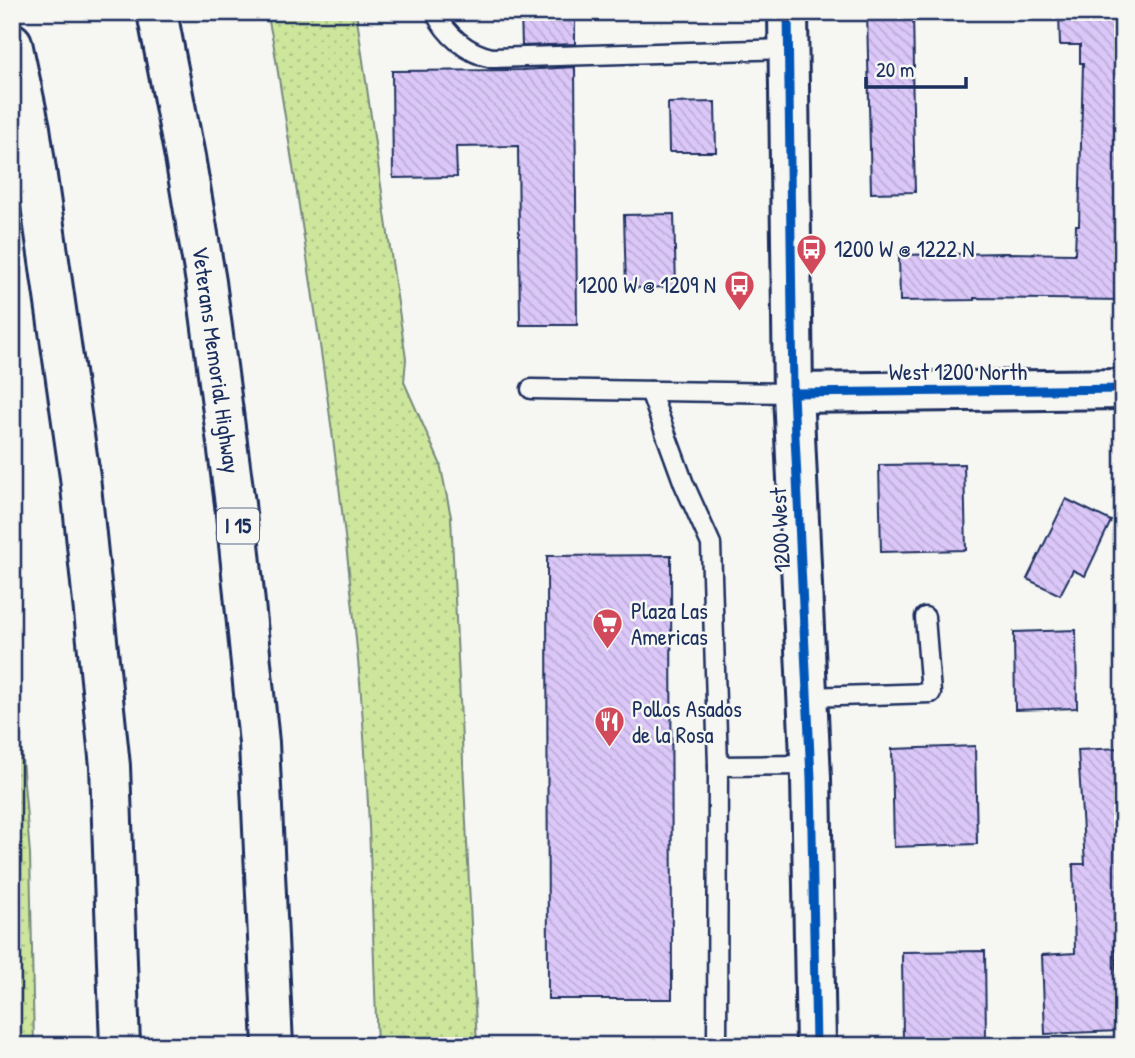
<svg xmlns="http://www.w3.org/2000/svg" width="1135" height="1058" viewBox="0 0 1135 1058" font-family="'Patrick Hand',sans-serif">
	<defs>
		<pattern id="green-dots" width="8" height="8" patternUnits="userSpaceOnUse" patternTransform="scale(1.75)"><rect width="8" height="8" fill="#cde69c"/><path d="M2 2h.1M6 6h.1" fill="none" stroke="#afc689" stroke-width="1.8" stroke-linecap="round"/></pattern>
		<pattern id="building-back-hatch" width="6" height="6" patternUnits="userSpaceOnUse" patternTransform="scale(1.75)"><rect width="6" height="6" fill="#dbc7f8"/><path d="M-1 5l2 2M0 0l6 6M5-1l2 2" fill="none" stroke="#bbabd7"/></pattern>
	</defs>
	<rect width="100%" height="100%" fill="#f6f6f2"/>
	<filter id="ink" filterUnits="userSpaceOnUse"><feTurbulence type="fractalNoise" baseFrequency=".0143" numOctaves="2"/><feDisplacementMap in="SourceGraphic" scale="14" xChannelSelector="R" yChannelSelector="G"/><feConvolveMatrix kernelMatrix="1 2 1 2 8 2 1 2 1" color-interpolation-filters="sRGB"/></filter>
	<g filter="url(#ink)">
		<g fill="url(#green-dots)" stroke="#748a7d" stroke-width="2">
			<path d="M267,12H356L406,359L404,382L440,463L451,517L477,1046H377C372,917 370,788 358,660C339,453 306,247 273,41Z"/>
			<polygon points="12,641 30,854 34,1046 12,1046"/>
		</g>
		<g fill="url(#building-back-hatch)" stroke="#1b2f5e" stroke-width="2">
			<polygon points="521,12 575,12 575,44 522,46"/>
			<polygon points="867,12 913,12 914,67 912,67 915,192 871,193"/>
			<polygon points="1075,12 1123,12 1123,300 974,298 974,300 900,301 899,255 1005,253 1075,254 1076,225 1079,225 1083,63 1080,63 1080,45 1060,45 1059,13"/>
			<polygon points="575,67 577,325 520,325 518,146 456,147 457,177 393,178 392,71 522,70"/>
			<polygon points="715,102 716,152 669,152 668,103"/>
			<polygon points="674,214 676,287 626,288 624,215"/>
			<polygon points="964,464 966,550 881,552 879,465"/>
			<polygon points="1066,499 1111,521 1085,576 1073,570 1060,595 1027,579"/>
			<polygon points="671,555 672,999 548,999 547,556"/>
			<polygon points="1076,630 1077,708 1015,710 1014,632"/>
			<polygon points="975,746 977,844 894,847 892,749"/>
			<polygon points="1121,748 1123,921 1114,921 1119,1031 1045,1034 1042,955 1075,953 1073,864 1085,864 1078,750"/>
			<polygon points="985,951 986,1042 903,1043 902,952"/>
		</g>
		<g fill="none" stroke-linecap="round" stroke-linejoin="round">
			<defs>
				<g id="lane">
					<path d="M435,12C446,35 467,53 492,58L788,49"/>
					<polyline points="531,389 793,393"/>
					<polyline points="650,391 684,484 711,544 718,766 717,1046"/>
					<polyline points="808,697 931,693 925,617"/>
					<polyline points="718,766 810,765"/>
				</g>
				<g id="secondary">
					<polyline points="788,12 793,393 811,778 816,1046"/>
					<polyline points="793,393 1123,389"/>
				</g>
				<g id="highway">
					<polyline points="157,12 185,157 206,282 235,504 259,743 273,1046"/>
					<polyline points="12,43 30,128 80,477 110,766 120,1046"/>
				</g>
			</defs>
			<use href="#lane" stroke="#1b2f5e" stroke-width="23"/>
			<use href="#secondary" stroke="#1b2f5e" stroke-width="44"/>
			<use href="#highway" stroke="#1b2f5e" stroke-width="44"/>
			<use href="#lane" stroke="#f6f6f2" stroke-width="18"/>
			<use href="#secondary" stroke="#f6f6f2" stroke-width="38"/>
			<use href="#highway" stroke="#f6f6f2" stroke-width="38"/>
			<defs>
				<g id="cycleway">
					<polyline points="788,12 793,393 811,778 816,1046"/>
					<polyline points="793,393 1123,389"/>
				</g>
			</defs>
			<use href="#cycleway" stroke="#f6f6f2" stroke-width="13"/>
			<use href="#cycleway" stroke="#0057b8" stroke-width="9"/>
		</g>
	</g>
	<defs>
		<symbol id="bus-pin" viewBox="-11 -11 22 30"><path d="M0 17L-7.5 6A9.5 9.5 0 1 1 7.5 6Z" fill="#d1495b" stroke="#f6f6f2"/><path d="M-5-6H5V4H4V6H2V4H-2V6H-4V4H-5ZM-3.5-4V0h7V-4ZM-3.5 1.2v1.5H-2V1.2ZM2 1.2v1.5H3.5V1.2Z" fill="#fff"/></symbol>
		<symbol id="supermarket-pin" viewBox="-11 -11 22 30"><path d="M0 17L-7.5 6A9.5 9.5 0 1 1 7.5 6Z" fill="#d1495b" stroke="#f6f6f2"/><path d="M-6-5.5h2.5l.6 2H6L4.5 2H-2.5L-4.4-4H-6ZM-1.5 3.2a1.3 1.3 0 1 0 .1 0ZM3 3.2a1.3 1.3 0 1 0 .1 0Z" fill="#fff"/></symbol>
		<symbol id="restaurant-pin" viewBox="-11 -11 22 30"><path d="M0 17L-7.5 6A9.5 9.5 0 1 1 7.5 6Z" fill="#d1495b" stroke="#f6f6f2"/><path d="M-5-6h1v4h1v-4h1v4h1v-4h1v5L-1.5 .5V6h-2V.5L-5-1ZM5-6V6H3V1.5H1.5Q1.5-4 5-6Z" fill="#fff"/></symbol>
	</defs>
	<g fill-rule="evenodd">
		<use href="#bus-pin" x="794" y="232" width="35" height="47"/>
		<use href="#bus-pin" x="722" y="268" width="35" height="47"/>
		<use href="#supermarket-pin" x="590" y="606" width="35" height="47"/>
		<use href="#restaurant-pin" x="592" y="704" width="35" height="47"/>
	</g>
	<g text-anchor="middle" stroke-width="5" stroke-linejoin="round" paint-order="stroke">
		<rect fill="#f6f6f2" stroke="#5d6b8a" stroke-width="2" x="217" y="508.5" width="42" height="35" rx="5"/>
		<g font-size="21" font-weight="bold" fill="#1b2f5e">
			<text x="238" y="533">I 15</text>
		</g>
		<g font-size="23" fill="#1b2f5e" stroke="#f6f6f2" text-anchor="start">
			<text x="834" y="257">1200 W @ 1222 N</text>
			<text x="716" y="293" text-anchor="end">1200 W @ 1209 N</text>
			<text x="631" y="619">Plaza Las<tspan x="631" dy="26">Americas</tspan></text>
			<text x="632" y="717">Pollos Asados<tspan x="632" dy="26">de la Rosa</tspan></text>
		</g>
		<g font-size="23" fill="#1b2f5e" stroke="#f6f6f2">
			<text transform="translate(216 360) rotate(82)" y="8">Veterans Memorial Highway</text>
			<text x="958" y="380">West 1200 North</text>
			<text transform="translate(780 530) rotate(-93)" y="8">1200 West</text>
		</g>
	</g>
	<rect width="1135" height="1058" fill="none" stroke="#f6f6f2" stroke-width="42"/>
	<rect x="21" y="21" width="1093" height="1016" fill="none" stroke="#1b2f5e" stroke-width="2.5" filter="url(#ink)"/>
	<path d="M866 77v10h100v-10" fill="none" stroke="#1b2f5e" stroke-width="3.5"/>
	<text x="876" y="77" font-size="21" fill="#1b2f5e" stroke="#f6f6f2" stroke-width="5" paint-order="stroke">20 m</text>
</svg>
